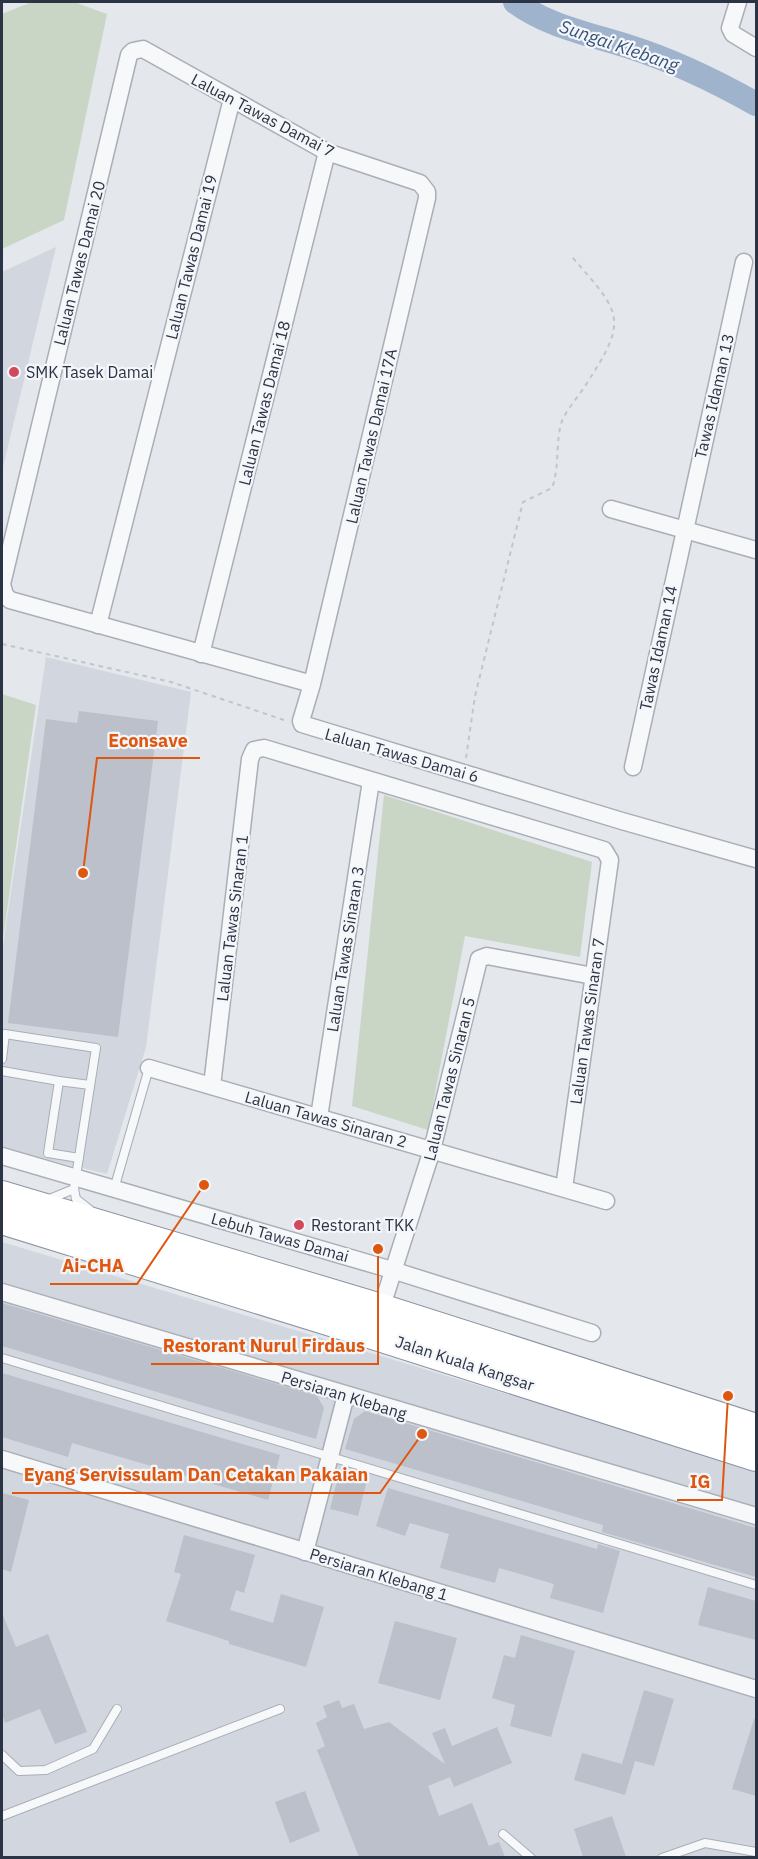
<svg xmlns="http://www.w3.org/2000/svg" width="758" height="1859" viewBox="0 0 758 1859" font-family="'IBM Plex Sans',sans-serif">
	<rect width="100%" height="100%" fill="#e4e7ec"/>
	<g fill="#d2d6de">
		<polygon points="56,247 2,471 2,272"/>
		<polygon points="46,657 191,692 146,1047 107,1174 2,1148 2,952"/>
		<polygon points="2,1242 756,1469 756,1857 2,1857"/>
	</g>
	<g fill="#c9d6c5">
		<polygon points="32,2 74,2 107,14 64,220 2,249 2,14"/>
		<polygon points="2,694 36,705 2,946"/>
		<polygon points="384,795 592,862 580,957 465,936 428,1130 352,1106"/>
	</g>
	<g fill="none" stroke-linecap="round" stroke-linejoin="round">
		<path stroke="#9fb4cc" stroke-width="24" d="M515,2C549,27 590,34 630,47C674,61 717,82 756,104"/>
	</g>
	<g fill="#bbc0ca">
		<polygon points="79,711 158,721 118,1037 8,1023 46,719 77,723"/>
		<polygon points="2,1303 317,1396 324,1408 316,1439 2,1346"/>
		<polygon points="2,1373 280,1455 268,1500 72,1443 68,1457 2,1437"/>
		<polygon points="365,1411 756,1528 756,1577 602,1532 603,1525 345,1449 354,1419"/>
		<polygon points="339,1473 367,1480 358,1516 330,1509"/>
		<polygon points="388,1488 597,1549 598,1544 620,1551 603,1613 550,1598 554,1584 499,1568 495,1583 440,1568 449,1534 410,1523 405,1536 376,1526"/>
		<polygon points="2,1493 29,1500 11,1572 2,1569"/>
		<polygon points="184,1535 255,1555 244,1593 236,1590 230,1610 273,1623 281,1594 324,1607 306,1667 229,1644 229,1641 166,1621 181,1574 174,1572"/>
		<polygon points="708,1587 756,1601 756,1640 698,1625"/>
		<polygon points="2,1613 16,1647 48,1634 87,1732 55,1744 40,1709 5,1723 2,1713"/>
		<polygon points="395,1621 457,1638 440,1700 378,1683"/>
		<polygon points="521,1635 575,1651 551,1737 510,1726 515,1705 492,1698 504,1655 515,1658"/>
		<polygon points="644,1690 674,1699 654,1766 635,1761 625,1795 574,1780 582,1753 622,1764"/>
		<polygon points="339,1700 342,1708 354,1704 364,1729 389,1722 445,1764 432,1733 445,1728 452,1746 497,1727 512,1763 454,1787 450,1777 428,1786 439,1816 472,1803 489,1846 499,1842 505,1857 359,1857 317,1750 325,1746 316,1723 327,1717 323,1706"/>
		<polygon points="754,1719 756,1719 756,1796 732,1789"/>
		<polygon points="305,1791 320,1831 290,1843 275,1802"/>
		<polygon points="612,1816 626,1857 583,1857 574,1829"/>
	</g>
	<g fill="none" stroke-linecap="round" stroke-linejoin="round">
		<defs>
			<g id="lane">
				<polyline points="2,1059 5,1034 96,1048 74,1189 76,1199 90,1210"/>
				<polyline points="2,1071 59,1081 48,1153 79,1158"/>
				<polyline points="59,1081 90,1085"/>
				<polyline points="114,1189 149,1068"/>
				<polyline points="47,1200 74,1189"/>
				<polyline points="2,1358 756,1585"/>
				<polyline points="2,1755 19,1771 46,1770 93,1749 117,1709"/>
				<polyline points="2,1816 280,1709"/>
				<polyline points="503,1834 531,1858"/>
				<polyline points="662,1858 705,1843 756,1852"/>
			</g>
			<g id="street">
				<polyline points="738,2 730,28 733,34 756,48"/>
				<polyline points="611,509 756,550"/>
				<polyline points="98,625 232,99"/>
				<polyline points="201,654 327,152"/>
				<polyline points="312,684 10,600 5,595 2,584 129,55 133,51 143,49 327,152 420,183 427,192 427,198 312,684 301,721 302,724 622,821 756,859"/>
				<polyline points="633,767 744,262"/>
				<polyline points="149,1068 606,1201"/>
				<polyline points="212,1086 250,759 254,750 264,748 604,850 610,860 564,1188"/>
				<polyline points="319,1117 371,781"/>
				<polyline points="2,1156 392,1270 592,1333"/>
				<polyline points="2,1292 756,1516"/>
				<polyline points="381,1309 432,1150 479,959 487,956 593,976"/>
				<polyline points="2,1459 756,1689"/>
				<polyline points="305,1552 346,1395"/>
			</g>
			<g id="highway">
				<polyline points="2,1196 381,1309 756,1429"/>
				<polyline points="2,1219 360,1330 756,1456"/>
			</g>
		</defs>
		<use href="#lane" stroke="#a9aeb7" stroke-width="10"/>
		<use href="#street" stroke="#a9aeb7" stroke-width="19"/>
		<use href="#highway" stroke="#8b94a3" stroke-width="32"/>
		<g stroke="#c2c5cb" stroke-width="2" stroke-dasharray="4.5 4.5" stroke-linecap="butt">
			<polyline points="2,644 171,682 287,721"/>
			<path d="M466,758L475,696L523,502L552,488C560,467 555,442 562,421C567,409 578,397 585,386C629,319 622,314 572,257"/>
		</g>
		<use href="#lane" stroke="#f7f8fa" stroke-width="8"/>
		<use href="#street" stroke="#f7f8fa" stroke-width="16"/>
		<use href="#highway" stroke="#fff" stroke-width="30"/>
	</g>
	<g fill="#d1495b" stroke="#f4f6f9" stroke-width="2">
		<circle cx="14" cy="372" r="6"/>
		<circle cx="299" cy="1225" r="6"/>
	</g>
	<g text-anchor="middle" stroke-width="4.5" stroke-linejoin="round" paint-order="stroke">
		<g font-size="16" fill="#2b3445" stroke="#f4f6f9">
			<text transform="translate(263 115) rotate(28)" y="6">Laluan Tawas Damai 7</text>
			<text transform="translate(191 257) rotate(-76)" y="6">Laluan Tawas Damai 19</text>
			<text transform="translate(79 263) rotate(-76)" y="6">Laluan Tawas Damai 20</text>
			<text transform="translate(714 396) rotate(-77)" y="6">Tawas Idaman 13</text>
			<text transform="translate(264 403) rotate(-76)" y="6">Laluan Tawas Damai 18</text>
			<text transform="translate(371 436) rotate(-77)" y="6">Laluan Tawas Damai 17A</text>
			<text transform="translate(658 648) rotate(-78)" y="6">Tawas Idaman 14</text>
			<text transform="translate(402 755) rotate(16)" y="6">Laluan Tawas Damai 6</text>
			<text transform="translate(232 918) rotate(-83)" y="6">Laluan Tawas Sinaran 1</text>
			<text transform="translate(345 949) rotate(-81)" y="6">Laluan Tawas Sinaran 3</text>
			<text transform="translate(587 1021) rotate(-82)" y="6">Laluan Tawas Sinaran 7</text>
			<text transform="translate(449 1079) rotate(-76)" y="6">Laluan Tawas Sinaran 5</text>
			<text transform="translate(326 1119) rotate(16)" y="6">Laluan Tawas Sinaran 2</text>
			<text transform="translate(280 1237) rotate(16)" y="6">Lebuh Tawas Damai</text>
			<text transform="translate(465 1363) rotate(18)" y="6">Jalan Kuala Kangsar</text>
			<text transform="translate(344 1395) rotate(17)" y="6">Persiaran Klebang</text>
			<text transform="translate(379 1574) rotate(17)" y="6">Persiaran Klebang 1</text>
		</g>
		<g font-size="16" fill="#2b3445" stroke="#f4f6f9" text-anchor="start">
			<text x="26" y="378">SMK Tasek Damai</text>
			<text x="311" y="1231">Restorant TKK</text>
		</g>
		<g font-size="18" font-style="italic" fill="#34527a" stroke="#f4f6f9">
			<text transform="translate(619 46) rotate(19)" y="6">Sungai Klebang</text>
		</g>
	</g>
	<path fill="none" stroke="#df570f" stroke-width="2" d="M83 873L97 758H200M204 1185L137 1284H50M378 1249L378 1364H151M422 1434L380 1493H12M728 1396L722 1500H677"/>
	<g fill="#df570f" stroke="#f4f6f9" stroke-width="2">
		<circle cx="83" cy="873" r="6"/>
		<circle cx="204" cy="1185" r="6"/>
		<circle cx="378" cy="1249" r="6"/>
		<circle cx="422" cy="1434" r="6"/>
		<circle cx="728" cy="1396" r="6"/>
	</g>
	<g font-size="18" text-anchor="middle" font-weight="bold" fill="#df570f" stroke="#f4f6f9" stroke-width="4.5" stroke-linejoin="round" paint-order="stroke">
		<text x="148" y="747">Econsave</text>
		<text x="93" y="1272">Ai-CHA</text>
		<text x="264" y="1352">Restorant Nurul Firdaus</text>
		<text x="196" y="1481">Eyang Servissulam Dan Cetakan Pakaian</text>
		<text x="700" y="1488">IG</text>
	</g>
	<rect width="758" height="1859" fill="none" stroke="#2b3445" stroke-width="6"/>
</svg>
